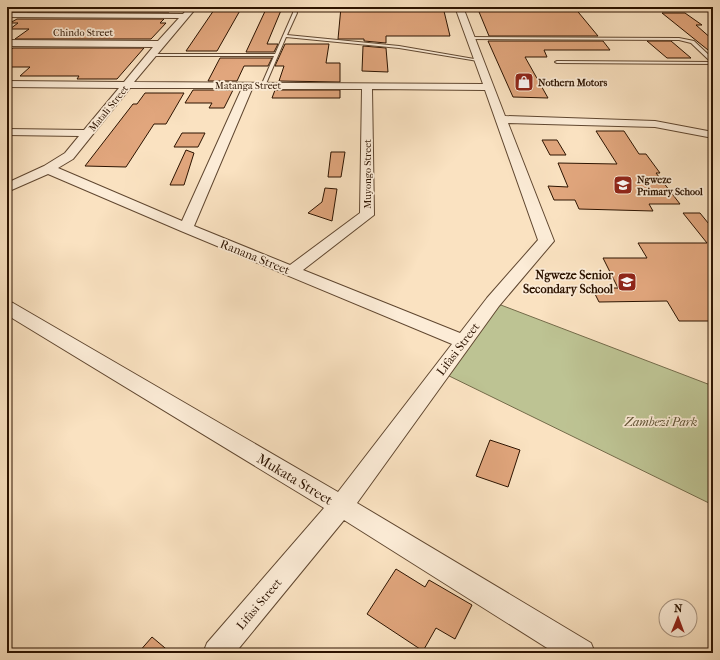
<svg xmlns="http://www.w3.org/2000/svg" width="720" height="660" viewBox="0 0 720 660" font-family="'IM FELL French Canon',serif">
	<rect width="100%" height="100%" fill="#fae2c1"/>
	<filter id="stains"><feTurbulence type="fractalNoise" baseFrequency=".005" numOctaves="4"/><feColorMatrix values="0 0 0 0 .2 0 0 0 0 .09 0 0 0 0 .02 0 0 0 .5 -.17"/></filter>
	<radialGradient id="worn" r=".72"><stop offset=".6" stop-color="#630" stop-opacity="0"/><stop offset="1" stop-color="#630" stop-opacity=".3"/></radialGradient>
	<polygon fill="#bdc393" stroke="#746b4a" points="493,302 713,386 713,505 441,372"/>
	<g fill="#e1a67d" stroke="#2c1300">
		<polygon points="102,7 174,7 169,12 27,12 31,9 100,9"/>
		<polygon points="216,7 242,7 217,51 186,51"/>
		<polygon points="267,7 282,8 267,44 278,44 274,52 246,52"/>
		<polygon points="341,7 443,7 450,36 386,36 386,43 364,41 364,39 338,39"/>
		<polygon points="477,7 574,7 598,36 489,36"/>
		<polygon points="662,13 685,13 702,25 696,25 713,40 713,54"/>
		<polygon points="17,19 164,19 160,23 166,23 151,39 15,39 29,29 10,29 18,23 10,23"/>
		<polygon points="488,41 603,41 610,50 544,50 547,57 525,57 548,98 513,97"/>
		<polygon points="647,41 671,41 691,58 667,58"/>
		<polygon points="285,44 329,44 326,63 340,63 340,82 279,81 284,66 275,66"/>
		<polygon points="363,46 386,48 388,72 362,71"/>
		<polygon points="13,48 144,48 117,79 77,79 79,76 20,76 30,67 7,67 7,52"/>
		<polygon points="220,58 272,58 268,66 244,66 237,81 208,81"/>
		<polygon points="193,90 233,90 224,108 209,108 212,103 185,103"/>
		<polygon points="275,90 340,90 340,98 272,98"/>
		<polygon points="145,93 184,93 166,124 154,124 126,167 85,166 133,104 137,104"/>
		<polygon points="596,131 624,131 639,154 646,154 660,173 656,173 680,204 649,204 653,211 579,209 575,200 554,200 548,186 568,187 558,163 617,164"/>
		<polygon points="182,133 205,133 198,147 174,147"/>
		<polygon points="542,140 557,140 566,155 550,155"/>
		<polygon points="186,150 194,153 184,185 170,185"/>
		<polygon points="331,152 345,152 341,177 328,177"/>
		<polygon points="325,188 337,189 332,221 308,213 322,202"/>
		<polygon points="683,213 700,213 713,229 713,321 679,321 667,301 599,302 592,288 618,288 603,258 647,258 638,243 707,243"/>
		<polygon points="490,440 520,450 508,487 476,476"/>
		<polygon points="396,569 425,587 429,580 472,605 455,639 436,628 423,651 367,614"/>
		<polygon points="152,637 171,653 138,653"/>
	</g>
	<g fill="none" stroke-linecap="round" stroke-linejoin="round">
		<defs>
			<g id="service">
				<polygon points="288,7 296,8 297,13 287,35 399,46 480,60 478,61 399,48 286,37 265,86 263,87 261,86 274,56 151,56 149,55 151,54 275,54 293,13 293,10"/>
				<polygon points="468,37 679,38 694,41 713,59 713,64 557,63 555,62 557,61 711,62 691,43 679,40 469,39"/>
			</g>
			<path id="minor" d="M189,7H197L134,82L483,84L455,7H463L505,116L655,121L713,132V138L655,127L508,123L554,241L499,306L357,503L591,643L595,653H555L344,520L235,653H203L207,643L324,508L7,315V301L13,303L338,492L452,344L181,231L48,174L7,192V183L44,166L65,153L79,136L7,135V129L84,130L119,88L7,87V81L124,82L153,47L7,46V40L158,41L179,18L7,17V13L183,14ZM130,88H242L182,221L58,168L73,159ZM252,89H362L360,213L290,265L194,226ZM372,89L485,90L538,240L487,298L460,333L303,270L374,215Z"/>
		</defs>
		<use href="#service" stroke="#604730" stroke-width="2"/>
		<use href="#minor" stroke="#604730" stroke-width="2"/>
		<use href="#service" fill="#fcecd7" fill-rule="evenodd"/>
		<use href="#minor" fill="#fcecd7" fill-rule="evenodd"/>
	</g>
	<defs>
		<symbol id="shop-square" viewBox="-11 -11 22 22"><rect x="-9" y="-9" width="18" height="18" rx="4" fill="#8f2418" stroke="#fcecd7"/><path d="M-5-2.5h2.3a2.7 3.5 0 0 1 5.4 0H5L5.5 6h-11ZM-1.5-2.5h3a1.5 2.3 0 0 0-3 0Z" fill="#fff"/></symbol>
		<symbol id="school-square" viewBox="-11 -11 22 22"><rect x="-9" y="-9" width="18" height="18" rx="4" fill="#8f2418" stroke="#fcecd7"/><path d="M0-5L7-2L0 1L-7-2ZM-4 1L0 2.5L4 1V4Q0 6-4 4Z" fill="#fff"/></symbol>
	</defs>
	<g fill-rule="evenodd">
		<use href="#shop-square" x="513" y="71" width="22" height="22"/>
		<use href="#school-square" x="612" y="174" width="22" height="22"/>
		<use href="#school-square" x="616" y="271" width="22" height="22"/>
	</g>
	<g text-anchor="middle" stroke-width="3.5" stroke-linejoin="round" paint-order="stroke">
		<g font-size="10" fill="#2c1300" stroke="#fcecd7">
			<text x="83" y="36">Chindo Street</text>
			<text x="248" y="89">Matanga Street</text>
			<text transform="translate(108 108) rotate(-51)" y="4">Matali Street</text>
			<text transform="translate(367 174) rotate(-90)" y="4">Muyongo Street</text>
		</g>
		<g font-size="10" font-weight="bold" fill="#2c1300" stroke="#fcecd7" text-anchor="start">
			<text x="538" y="86">Nothern Motors</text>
			<text x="637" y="183">Ngweze<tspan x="637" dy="12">Primary School</tspan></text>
		</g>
		<g font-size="12" fill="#2c1300" stroke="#fcecd7">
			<text transform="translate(255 257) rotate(22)" y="4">Ranana Street</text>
			<text transform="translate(458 349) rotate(-53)" y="4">Lifasi Street</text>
			<text transform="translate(259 604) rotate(-50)" y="4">Lifasi Street</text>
		</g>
		<g font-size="12" font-weight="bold" fill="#2c1300" stroke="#fcecd7" text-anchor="end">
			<text x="613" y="279">Ngweze Senior<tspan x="613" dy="14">Secondary School</tspan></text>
		</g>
		<g font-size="12" font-style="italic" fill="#5f5133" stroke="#fcecd7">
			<text x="661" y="426">Zambezi Park</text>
		</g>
		<g font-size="14" fill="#2c1300" stroke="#fcecd7">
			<text transform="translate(295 479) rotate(31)" y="5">Mukata Street</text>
		</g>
	</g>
	<rect width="720" height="660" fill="none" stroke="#fae2c1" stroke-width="24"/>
	<rect x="8" y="8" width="704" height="644" fill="none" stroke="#2c1300" stroke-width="2"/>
	<rect x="12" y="12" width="696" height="636" fill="none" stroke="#2c1300"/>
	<g transform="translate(678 618) rotate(1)"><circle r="19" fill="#fcecd7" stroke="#a99581"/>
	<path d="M0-3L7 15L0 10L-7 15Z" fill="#8f2418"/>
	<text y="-6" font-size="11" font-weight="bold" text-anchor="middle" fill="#2c1300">N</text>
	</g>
	<rect width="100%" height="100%" filter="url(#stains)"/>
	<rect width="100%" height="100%" fill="url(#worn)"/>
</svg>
